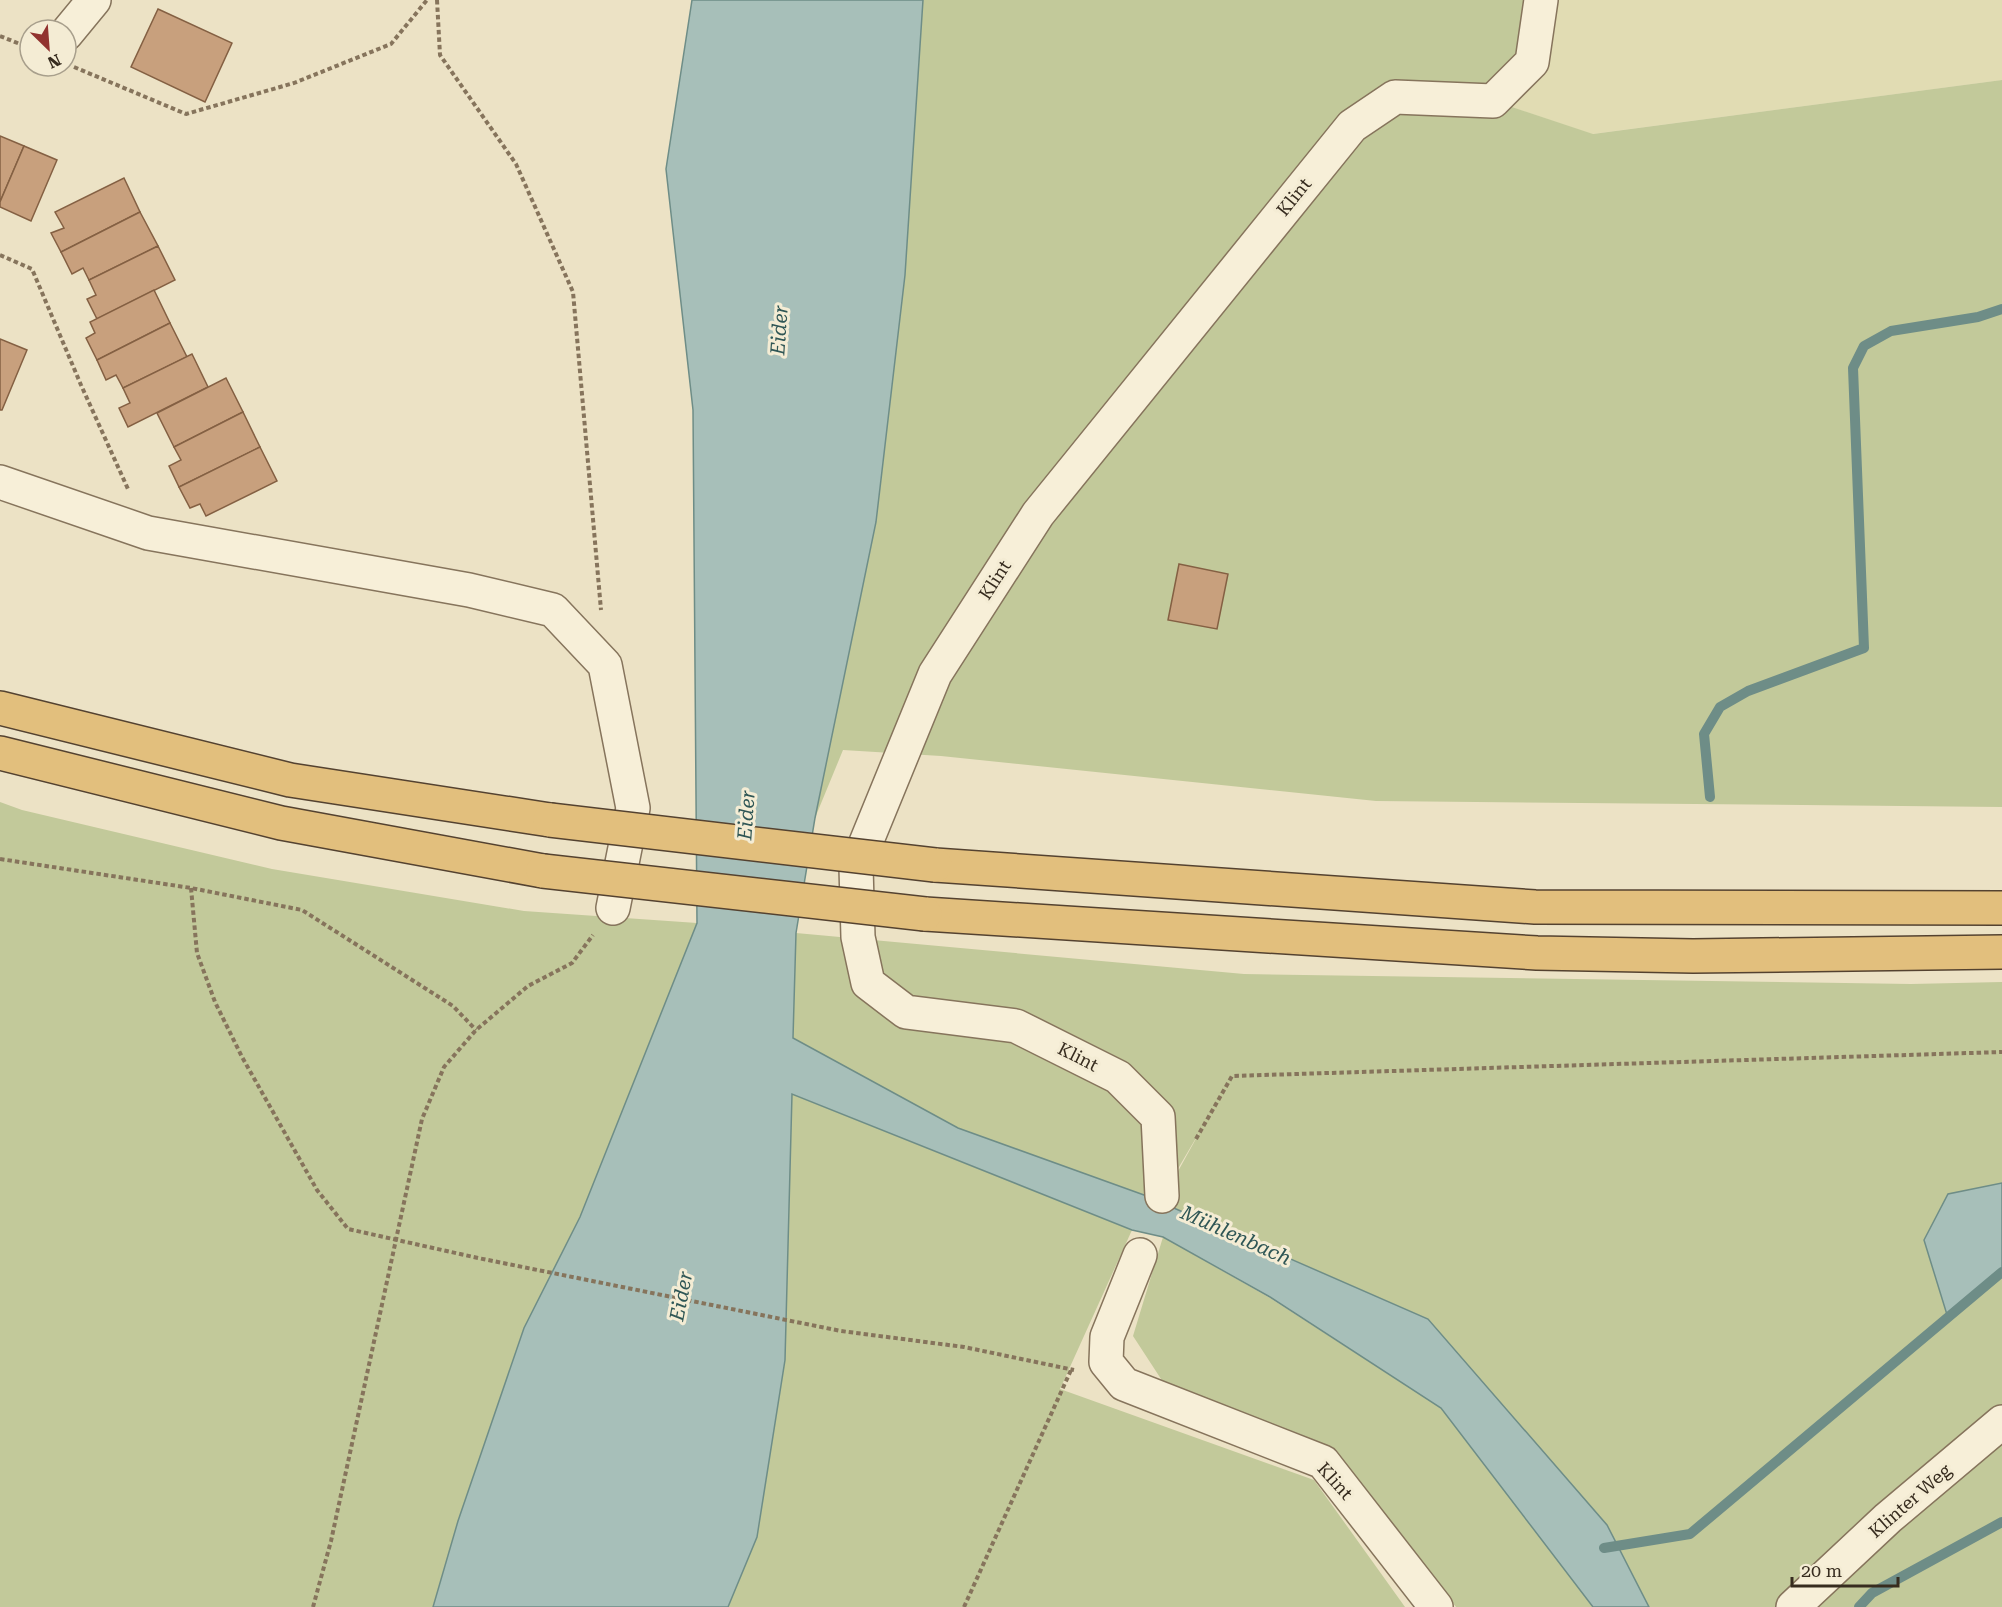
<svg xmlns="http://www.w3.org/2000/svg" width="2002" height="1607" viewBox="0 0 2002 1607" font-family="'Roboto Serif',serif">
	<rect width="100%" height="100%" fill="#ece2c5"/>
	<polygon fill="#e1dcb3" points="1541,0 2002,0 2002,80 1592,134 1493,101"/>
	<g fill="#c2c99a">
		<polygon points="923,0 1541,0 1532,62 1494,101 1593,134 2002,80 2002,807 1376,801 941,756 843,750 815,818 876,522 905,275"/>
		<polygon points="0,802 22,810 272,869 524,911 697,923 580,1217 524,1328 458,1521 433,1607 0,1607"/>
		<polygon points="796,933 1244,974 1911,984 2002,982 2002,1607 1649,1607 1607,1525 1428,1319 1161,1202 1203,1126 1159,1201 958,1128 793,1038"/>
		<polygon points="792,1094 1132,1230 1060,1389 1314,1480 1405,1607 728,1607 757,1537 785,1360"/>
		<polygon points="1163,1237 1270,1298 1441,1408 1593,1607 1456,1607 1333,1451 1163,1382 1133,1336"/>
	</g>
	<g fill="#a7bfb9" stroke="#6e8d87" stroke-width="1.5">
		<polygon points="692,0 923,0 905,275 876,522 815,818 796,933 793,1038 958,1128 1144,1195 1428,1319 1607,1525 1649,1607 1593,1607 1441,1408 1270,1297 1163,1237 1132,1230 792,1094 785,1360 757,1537 728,1607 433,1607 458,1521 524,1328 580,1217 697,923 693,410 666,169"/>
		<polygon points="2002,1183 2002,1272 1948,1318 1924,1240 1948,1194"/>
	</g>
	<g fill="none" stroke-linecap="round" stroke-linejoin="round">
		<g stroke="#6e8d87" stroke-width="10">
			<polyline points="1710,797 1704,734 1720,707 1748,691 1864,648 1853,368 1864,346 1891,331 1978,317 2002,309"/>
			<polyline points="1604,1548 1690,1534 2002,1272"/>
			<polyline points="1859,1607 1872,1593 2002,1522"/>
		</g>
	</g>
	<g fill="#c8a07d" stroke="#846043" stroke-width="1.5">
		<polygon points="158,9 232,43 205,102 131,67"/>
		<polygon points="0,136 24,146 0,202"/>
		<polygon points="24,146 57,160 31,221 0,207 0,202"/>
		<polygon points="124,178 140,212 61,252 51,233 64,228 55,212"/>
		<polygon points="140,212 158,246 89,280 83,268 72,274 61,252"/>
		<polygon points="158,246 175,280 97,319 87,299 96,295 89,280"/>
		<polygon points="154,290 170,323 97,360 86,338 95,333 90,322"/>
		<polygon points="170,323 187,357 123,388 116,375 106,380 97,360"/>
		<polygon points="0,339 27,350 2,410 0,410"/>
		<polygon points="192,354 208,387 128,427 119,408 130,403 123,388"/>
		<polygon points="226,378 243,412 174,447 157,413"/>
		<polygon points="243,412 260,447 179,487 169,466 181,460 174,447"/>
		<polygon points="260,447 277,481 206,516 200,504 190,508 179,487"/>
		<polygon points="1179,564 1228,574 1217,629 1168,620"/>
	</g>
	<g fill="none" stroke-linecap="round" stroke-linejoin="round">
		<defs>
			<g id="minor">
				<polyline points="66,34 94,0"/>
				<polyline points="0,482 148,533 469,590 553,610 605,665 633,808 613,908"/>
				<polyline points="1162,1196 1158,1117 1118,1077 1016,1026 906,1012 868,983 858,937 856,867 935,674 1038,514 1352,126 1395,97 1493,101 1532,62 1541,0"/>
				<polyline points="1140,1255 1107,1337 1106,1362 1124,1384 1323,1462 1436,1607"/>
			</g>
			<polyline id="tertiary" points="1793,1607 1888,1518 2002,1422"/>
			<g id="trunk">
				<polyline points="0,708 290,780 550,820"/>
				<polyline points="0,753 281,823 543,871"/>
				<polyline points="935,865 1535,907 2002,908"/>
				<polyline points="925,914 1537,953 1693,956 2002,952"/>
			</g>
		</defs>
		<use href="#minor" stroke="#86745c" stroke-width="36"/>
		<use href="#tertiary" stroke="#86745c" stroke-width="36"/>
		<use href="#trunk" stroke="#544230" stroke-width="36"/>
		<g stroke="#86745c" stroke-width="4" stroke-dasharray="4.5 3" stroke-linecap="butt">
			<polyline points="437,0 440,55 516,164 573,292 601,610"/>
			<polyline points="0,36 30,48"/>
			<polyline points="74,67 186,114 294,83 391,44 427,0"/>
			<polyline points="0,255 32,269 81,385 128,489"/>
			<polyline points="0,859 191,888 302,910 453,1006 476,1030"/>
			<polyline points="191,888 197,953 215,1002 242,1057 317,1190 348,1229 478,1258 841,1331 964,1347 1074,1370"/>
			<polyline points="1196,1139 1232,1076 2002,1052"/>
			<polyline points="313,1607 331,1541 422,1119 444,1067 476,1030 528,986 572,963 593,935"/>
			<polyline points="964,1607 1071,1370"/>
		</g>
		<use href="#minor" stroke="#f7efd8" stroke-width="33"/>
		<use href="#tertiary" stroke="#f7efd8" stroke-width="33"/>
		<use href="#trunk" stroke="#e2bf7d" stroke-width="33"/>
		<defs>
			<g id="trunk-bridge">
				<polyline points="550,820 935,865"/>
				<polyline points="543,871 925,914"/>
			</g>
		</defs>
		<use href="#trunk-bridge" stroke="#544230" stroke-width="36" stroke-linecap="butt"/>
		<use href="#trunk-bridge" stroke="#e2bf7d" stroke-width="33"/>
	</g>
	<g text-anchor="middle" stroke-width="6" stroke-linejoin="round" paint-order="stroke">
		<g font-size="18" fill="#372c1f" stroke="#f4ecd4">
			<text transform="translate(1294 197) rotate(-51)" y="6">Klint</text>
			<text transform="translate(995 580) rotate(-57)" y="6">Klint</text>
			<text transform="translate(1078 1057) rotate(27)" y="6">Klint</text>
			<text transform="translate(1335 1481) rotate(48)" y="6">Klint</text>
			<text transform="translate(1910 1501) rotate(-41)" y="6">Klinter Weg</text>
		</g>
		<g font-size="20" font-style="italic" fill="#2f5655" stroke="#f4ecd4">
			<text transform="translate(779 330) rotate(-86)" y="7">Eider</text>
			<text transform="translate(746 815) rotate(-86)" y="7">Eider</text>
			<text transform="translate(1236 1235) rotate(24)" y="7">Mühlenbach</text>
			<text transform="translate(681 1296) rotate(-79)" y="7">Eider</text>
		</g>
	</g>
	<g transform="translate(48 48) rotate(155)"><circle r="28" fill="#f4ecd4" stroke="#a89f8c" stroke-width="1.5"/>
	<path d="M0-4.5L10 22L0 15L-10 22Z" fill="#92332f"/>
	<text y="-9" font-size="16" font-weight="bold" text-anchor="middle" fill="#372c1f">N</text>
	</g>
	<path d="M1792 1577v9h106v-9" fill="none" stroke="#372c1f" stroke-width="3"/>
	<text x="1801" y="1577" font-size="18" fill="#372c1f" stroke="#f4ecd4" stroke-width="4.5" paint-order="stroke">20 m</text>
</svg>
